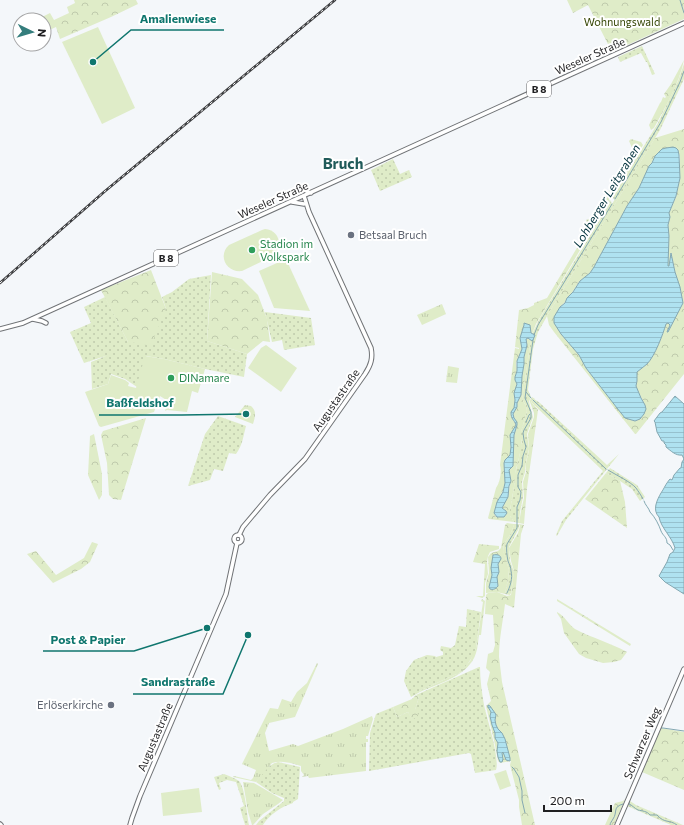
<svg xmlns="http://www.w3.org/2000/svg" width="684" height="825" viewBox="0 0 684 825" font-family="Commissioner,sans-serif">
	<defs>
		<pattern id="grass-dots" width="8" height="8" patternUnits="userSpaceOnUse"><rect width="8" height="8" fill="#dfecc8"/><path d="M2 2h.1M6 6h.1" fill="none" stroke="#bfcaac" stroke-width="1.8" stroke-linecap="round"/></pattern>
		<pattern id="forest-crowns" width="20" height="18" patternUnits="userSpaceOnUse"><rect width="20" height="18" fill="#dfecc8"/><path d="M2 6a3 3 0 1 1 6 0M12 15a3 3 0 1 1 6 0" fill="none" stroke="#bfcaac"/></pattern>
		<pattern id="park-tufts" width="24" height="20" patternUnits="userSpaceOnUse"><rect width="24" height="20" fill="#dfecc8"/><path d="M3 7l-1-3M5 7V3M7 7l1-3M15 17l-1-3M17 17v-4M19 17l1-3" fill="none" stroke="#bfcaac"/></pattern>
		<pattern id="water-rules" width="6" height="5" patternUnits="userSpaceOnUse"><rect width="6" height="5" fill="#afe2f0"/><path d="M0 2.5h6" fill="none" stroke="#96c1ce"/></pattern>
	</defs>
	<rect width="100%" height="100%" fill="#f4f7fa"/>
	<g fill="url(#grass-dots)">
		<polygon points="642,46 655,74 652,75 647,62 646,62 641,53 620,62 618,57"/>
		<polygon points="684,64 684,79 660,130 547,316 546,318 538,332 533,349 528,390 531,397 530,399 529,402 533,417 527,434 529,449 526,462 525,472 522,482 523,497 520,512 519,523 514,522 510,516 510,510 514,487 515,474 518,462 522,443 521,439 521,432 527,411 526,406 522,399 531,339 532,341 534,334 532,334 540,318 611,201 612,204 615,199 612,198 658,123 678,81"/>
		<polygon points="393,159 400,174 409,170 412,177 380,191 371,170"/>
		<polygon points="211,275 207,341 247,354 244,377 205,369 164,359 146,356 137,387 125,379 111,374 108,384 92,389 91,362 111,354 133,353 112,354 84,363 70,332 91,323 84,307 105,297 128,342 166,309 162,297 172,292 189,279"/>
		<polygon points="265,312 311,318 315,345 284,350 282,340 272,342"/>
		<polygon points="534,399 540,403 607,465 619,454 566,520 558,534 557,536 556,535 562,521 603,471 531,402"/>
		<path d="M218,416L246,426C243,437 243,444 236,454L229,453L223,471L214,469L210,480L188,486L205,434Z"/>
		<polygon points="610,468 637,485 645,497 640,501 632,489 620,481 606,473"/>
		<polygon points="514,524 519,524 519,527 518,530 509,547 510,561 514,572 511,593 510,595 505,594 508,579 509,570 503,551 504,544 510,535 514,525"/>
		<polygon points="467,609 481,612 476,648 474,654 467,665 461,672 419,691 420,692 411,697 404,681 406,671 414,660 427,655 435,656 436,657 443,655 443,652 440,650 441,646 451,648 455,645 459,626 466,627"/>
		<path d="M479,667H480C480,680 482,693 484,705C487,719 500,758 496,770L475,773L471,754L469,753L369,771L370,733L376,714L393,707L397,717L408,712L412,719L419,697L416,695Z"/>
		<path d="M278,762L300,767L298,799L293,802V803C281,807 270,814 263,825H256L259,821L284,801V798L272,793L256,782C263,773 267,765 278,762Z"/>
		<path d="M224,774C229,776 235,778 239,781C245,787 247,815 249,825H245L240,808L244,806L236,782L227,780L219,783L221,789L219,790L214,777Z"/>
		<polygon points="630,801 636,805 683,825 671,825 627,806 629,802"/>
	</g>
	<g fill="url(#forest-crowns)" fill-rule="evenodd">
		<polygon points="74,0 136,0 138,4 111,17 60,39 56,27 45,32 44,30 44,20 39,20 38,19 50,13 54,20 69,13 67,7 75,3"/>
		<polygon points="567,0 684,0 684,19 612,52 588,5 573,13"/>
		<path d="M684,60C679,84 666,106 654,128L651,130L649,125L660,103L661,102L663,97L665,98L666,97L664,94L671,84Z"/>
		<path d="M684,129V374L636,434H635L554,332L549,325L547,316L655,138ZM678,150L680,157V178L676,197L669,213L670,217L668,225L669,236L668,266H669L671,253L672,254V258L675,272L680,287L683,303L669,330L667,331L670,325L668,323H666C664,333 654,357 647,364C644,367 640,369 637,372V381L636,386C638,396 650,405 643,415C640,419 638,421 633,421L617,408L586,368L579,355L561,334L558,329L556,314C558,311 559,308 561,306C566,301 570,297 573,291C576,288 577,283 580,281C586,276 590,274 594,267L627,206L639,188L655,156Z"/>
		<path d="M631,139L641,142L643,145L636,158L633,160L629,169L634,160L636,159L612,198L611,196L606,205L609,200L611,201L587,240L600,216L602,206L599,216L586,240L548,304L536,324L532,334L531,333L524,325L520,338L522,349L516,363L517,371L515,377L517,384L514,397L515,400L514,408L511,416L516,425C514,429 511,433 511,438C510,443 512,449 510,455C509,458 506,459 504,463C504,470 506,478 505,485C502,496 493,504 495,516L497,517H504L507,513L506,511L502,508L508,497L511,479L509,473V470L512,467L514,435L517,425L513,414L517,407V403L521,395L522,376L524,364V357L527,345L526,339L528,338L531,339L522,399L526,406L527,411L521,432V439L522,445L521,451L520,453L518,462L516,469L514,487L510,510V516L514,522L489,519L488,518L496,488C500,483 502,471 500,465L515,348L519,349V348L515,347L519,310L528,308L534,305V303L547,298L590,226L588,225L586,220L592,218L596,210L599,209L603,201V206L606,197V195L618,188L627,174L618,187L608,192L633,150L629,141Z"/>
		<polygon points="151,270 166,309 151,345 128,342 101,290"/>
		<polygon points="212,272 242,279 258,295 267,319 270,342 263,341 247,354 207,341"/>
		<polygon points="532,397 535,399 533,400 531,402 538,410 527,488 524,524 519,523 521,511 524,498 523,482 526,472 526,463 529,450 528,434 534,417 534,413 530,402 530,400"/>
		<polygon points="146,418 121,500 113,499 109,495 107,463 101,435 103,431"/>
		<polygon points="94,434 102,474 102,495 99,500 88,475 90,436"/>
		<polygon points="606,473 620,481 625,502 627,528 585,499"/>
		<polygon points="507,523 514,524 514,525 510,535 504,544 503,550 509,570 508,579 505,594 497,592 486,593 486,583 489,573 488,557 491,553 498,551 501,548 505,525"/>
		<path d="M519,524L524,525L521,534L514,608L505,604C503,621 499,639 499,657C500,665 501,673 502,682L535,825H522L519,807V800L510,765L511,761L500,763L498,761L494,740L486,706L491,701L487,684L490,672L486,668L488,654L493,652L495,645L493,615L485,614L486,595L488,593L497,592L507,596L511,595L514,571L511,561L509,548L518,533L520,526Z"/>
		<polygon points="92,542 98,544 90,562 81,569 53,583 27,554 36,551 56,575 84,558"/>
		<polygon points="479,544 499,546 499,549 490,552 488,556 487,562 488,574 485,583 485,596 482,598 476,596 483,596 485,564 473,562"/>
		<path d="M482,599L485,601L481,635H479C478,641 478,647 476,653C469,676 440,683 420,692L419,691L461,672L470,661L476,648L483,602L481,601Z"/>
		<polygon points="557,599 631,644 630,646 557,601"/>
		<path d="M557,612C565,616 568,624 575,629C592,638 611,643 627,652L621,660L614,662L603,663L586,658L579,654L564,633L561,619L557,613Z"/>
		<polygon points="416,695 419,697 415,710 419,715 412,720 408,712 397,717 393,707 412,699"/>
		<polygon points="661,728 684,732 684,790 642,772"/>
		<polygon points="625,799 614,825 605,825 615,803 623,801"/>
	</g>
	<g fill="url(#park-tufts)">
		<polygon points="442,304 446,314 422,325 417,315"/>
		<polygon points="448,366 459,368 457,383 446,382"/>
		<path d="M245,405L251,406C257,411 255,417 253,424L235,417Z"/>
		<path d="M317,663L318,664L295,717L269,723L265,733L269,751L293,744L298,746L343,729L372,716L373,719L368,736H366V739H368V742H366V771L309,778L308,776L302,777L304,775L301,771V766C291,763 282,760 272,763L256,782L233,777L234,776L251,780L253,778L256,770L242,764L270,708L278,709L282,699L291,702L297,692L307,683Z"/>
		<polygon points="243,782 254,783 283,800 278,804 263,814 253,825 252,825 248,812"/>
	</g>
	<g fill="#dfecc8">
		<polygon points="98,27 135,108 102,124 62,42"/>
		<path d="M265,229C280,230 283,247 273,256L242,271C227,273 217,256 229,245L262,230Z"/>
		<polygon points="286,259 310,311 274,308 259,271"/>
		<polygon points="266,345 297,368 281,392 248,368 261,348"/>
		<polygon points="145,356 164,359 205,369 198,393 192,391 187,412 167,410 165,411 168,401 160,396 154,412 101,427 99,426 85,392 108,384 111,375 125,380 129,383 128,386 136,388"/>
		<polygon points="506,770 511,786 500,790 494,774"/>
		<polygon points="199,788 202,812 163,816 161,793"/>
	</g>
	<g fill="url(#water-rules)" stroke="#84a8b2">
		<path d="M673,147L676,148L678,150L679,155L680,178L676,196L669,213L670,217L668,225L669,236L668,266H669L671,253L675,272L680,287L683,303L668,332H667L670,325L668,323L666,324C663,334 655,356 647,364C644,367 640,369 637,372V381L636,386L641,398L645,405L646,409L644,414L640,419L635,421L625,418L617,408L586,368L579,355L561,334L554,323V317L560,307L565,303L567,298L573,292L580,281L590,273L594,267L627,206L639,188L649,166L652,163L655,156L662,149L666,148Z"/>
		<path d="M524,323L530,325L531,333L535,335L533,340L532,341L528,338L526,339L527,345L524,357V364L522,376L521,395L517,403V407L513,414L514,418L517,422V425L514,435L513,466L509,470L511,481L509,486L508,497L502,508L506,511L507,513L504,517H497L494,513L497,502L503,492L505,483L504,463L505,460L510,455L511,447L510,435L516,425C514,419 511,420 511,412L514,408L515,400L514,393L517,384L515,380V377L517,371V361L522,349L520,338L524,325Z"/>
		<path d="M675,396L684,404V594L665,582L659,576L667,562L670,554L673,552L675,548C672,537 661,528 659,517C652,510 657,500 661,493C665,487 665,485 670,479L672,480L674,475L680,468H681L682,462L684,459L682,455C676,456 671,451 666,447V445L664,443V441H662L657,432L655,422L654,421L660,413L662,412Z"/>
		<path d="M493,555C497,554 501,555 501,559L498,564L499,572L497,577L498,586C496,589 493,590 490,589L489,587L492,575L491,568Z"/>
		<polygon points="488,705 490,706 495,713 496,715 495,720 496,725 498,729 502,733 505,739 510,758 510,761 506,760 503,752 502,753 503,759 502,762 500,762 498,757 497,751 498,743 495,738 495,733 492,725 490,716 491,712 488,707"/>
	</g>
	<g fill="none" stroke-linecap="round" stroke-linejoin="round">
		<g stroke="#84a8b2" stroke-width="1">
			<polyline points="680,0 684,13"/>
			<polyline points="615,199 661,122 680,82 684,71"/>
			<polyline points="534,335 538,325 612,204"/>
			<polyline points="526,392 531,398"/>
			<polyline points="533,400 606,469"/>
			<polyline points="526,422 529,415 530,414"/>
			<path d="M608,470C616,475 631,482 636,488C638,491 641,495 643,499"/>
			<path d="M644,501C645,505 649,508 650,512C655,517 659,525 661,531C663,536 667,537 667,543L670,545L673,550"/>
			<path d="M507,593C510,587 513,578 511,571C511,567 509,564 508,561C507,556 506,549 507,544L517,528V507L520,500L521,492L518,487V475L520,470L522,466L523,456L526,447L524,440L523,433L524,430L531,418V412L525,398L533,340"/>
			<polyline points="660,728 663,728 684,731"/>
			<polyline points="512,767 514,769 519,777 522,791 522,800 525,813"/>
			<path d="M629,801V804C632,805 634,808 638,810C642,811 647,811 650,815H657C665,824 669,819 677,825"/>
			<path d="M610,825C610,823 612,821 613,819C618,812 612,807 623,804"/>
		</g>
		<defs>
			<g id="secondary">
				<circle cx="238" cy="539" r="4"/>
				<path d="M239,535L243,527L270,495L305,459L365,374C371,365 373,358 371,348L309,212L304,196"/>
				<polyline points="0,824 1,825"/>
				<polyline points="130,825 132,818 140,796 226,594 237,543"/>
				<polyline points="617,825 684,669"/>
			</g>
			<g id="primary">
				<polyline points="301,189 311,193"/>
				<polyline points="292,202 304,204"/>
				<polyline points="33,319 42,321 46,323"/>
				<polyline points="0,329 23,323 684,23"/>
			</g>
		</defs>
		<use href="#secondary" stroke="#707376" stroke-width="5.5"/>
		<use href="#primary" stroke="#707376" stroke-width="5.5"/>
		<use href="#secondary" stroke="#fff" stroke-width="3.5"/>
		<use href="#primary" stroke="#fff" stroke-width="3.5"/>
		<defs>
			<polyline id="rail" points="0,283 104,192 335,0"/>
		</defs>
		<use href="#rail" stroke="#3d3e40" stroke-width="2.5"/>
		<use href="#rail" stroke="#fff" stroke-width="1" stroke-dasharray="3" stroke-linecap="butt"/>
	</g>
	<g fill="#6b7280" stroke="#fff" stroke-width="1.5">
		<circle cx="351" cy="235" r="4"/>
		<circle cx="111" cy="705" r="4"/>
	</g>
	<g fill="#2e9e5b" stroke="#fff" stroke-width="1.5">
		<circle cx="252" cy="250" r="4"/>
		<circle cx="171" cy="378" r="4"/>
	</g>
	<g text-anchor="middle" stroke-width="4" stroke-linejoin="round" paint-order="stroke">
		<g fill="#fff" stroke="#626264" stroke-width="1">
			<rect x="527" y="81" width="24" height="16" rx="3"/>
			<rect x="154" y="250" width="24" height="16" rx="3"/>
		</g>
		<g font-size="10" font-weight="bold" fill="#1f1f21">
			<text x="539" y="93">B 8</text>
			<text x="166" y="262">B 8</text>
		</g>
		<g font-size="11" fill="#374707" stroke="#fff">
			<text x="622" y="26">Wohnungswald</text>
		</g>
		<g font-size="11" fill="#1f1f21" stroke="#fff">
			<text transform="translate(590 56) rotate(-24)" y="4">Weseler Straße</text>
			<text transform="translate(273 200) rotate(-24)" y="4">Weseler Straße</text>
			<text transform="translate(336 400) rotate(-55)" y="4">Augustastraße</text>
			<text transform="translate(155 737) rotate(-67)" y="4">Augustastraße</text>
			<text transform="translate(642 743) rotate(-67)" y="4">Schwarzer Weg</text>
		</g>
		<g font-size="11" fill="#5b616d" stroke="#fff" text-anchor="start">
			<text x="359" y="239">Betsaal Bruch</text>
			<text x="103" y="709" text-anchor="end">Erlöserkirche</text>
		</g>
		<g font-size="11" fill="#27864d" stroke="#fff" text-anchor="start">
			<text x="260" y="248">Stadion im<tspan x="260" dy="13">Volkspark</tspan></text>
			<text x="179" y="382">DINamare</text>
		</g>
		<g font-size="12" font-style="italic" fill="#01313c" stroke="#fff">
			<text transform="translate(607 196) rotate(-59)" y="4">Lohberger Leitgraben</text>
		</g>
		<g font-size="15" font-weight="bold" fill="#205b5a" stroke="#fff">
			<text x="343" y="169">Bruch</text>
		</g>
	</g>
	<path fill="none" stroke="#0f766e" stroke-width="1.5" d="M93 62L131 30H224M246 414L182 415H99M207 628L134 651H43M248 635L223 694H133"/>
	<g fill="#0f766e" stroke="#fff" stroke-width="1.5">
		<circle cx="93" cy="62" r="4"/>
		<circle cx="246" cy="414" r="4"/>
		<circle cx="207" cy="628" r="4"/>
		<circle cx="248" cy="635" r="4"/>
	</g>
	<g font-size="12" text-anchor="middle" font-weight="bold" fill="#0f766e" stroke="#fff" stroke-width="4" stroke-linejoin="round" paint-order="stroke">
		<text x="178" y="23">Amalienwiese</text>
		<text x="140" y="407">Baßfeldshof</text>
		<text x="88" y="644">Post &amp; Papier</text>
		<text x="178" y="686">Sandrastraße</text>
	</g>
	<g transform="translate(32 32) rotate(95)"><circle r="19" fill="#ffffff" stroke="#a5a5a6"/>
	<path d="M0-3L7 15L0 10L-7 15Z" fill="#347d7c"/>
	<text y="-6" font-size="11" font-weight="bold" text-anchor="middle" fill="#1f1f21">N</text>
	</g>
	<path d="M544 805v6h67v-6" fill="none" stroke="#1f1f21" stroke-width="2"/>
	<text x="550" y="805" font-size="12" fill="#1f1f21" stroke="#ffffff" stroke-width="3" paint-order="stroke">200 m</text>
</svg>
